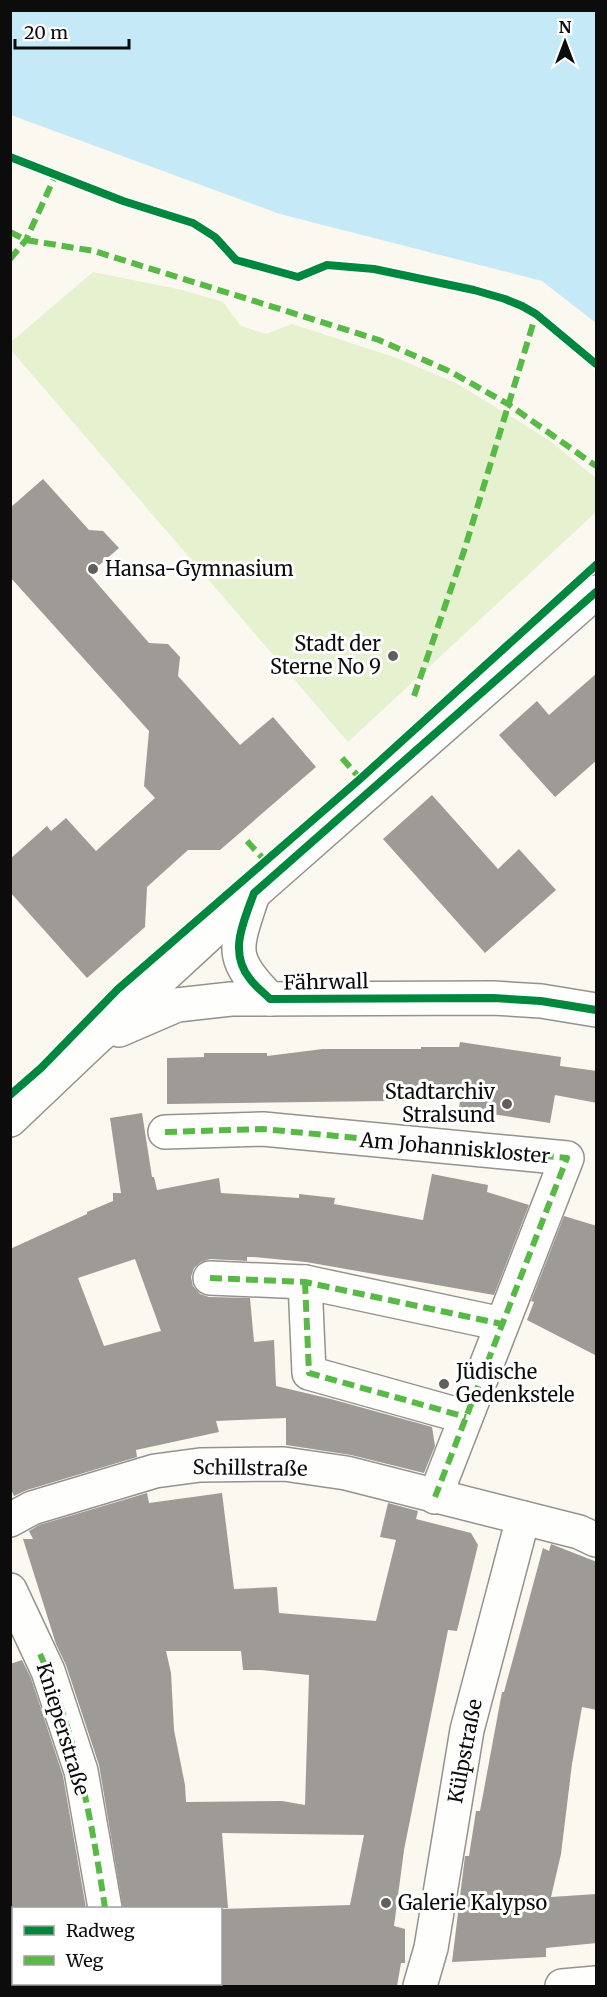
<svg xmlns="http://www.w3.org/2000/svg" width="607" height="1997" viewBox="0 0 607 1997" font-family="Merriweather,serif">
	<rect width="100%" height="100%" fill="#fbf8f0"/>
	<polygon fill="#e6f1cf" points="93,272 182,290 223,302 241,326 266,334 292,324 394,357 456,383 515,419 550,441 596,478 596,512 348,742 11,350 11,342"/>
	<polygon fill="#c5e9f6" points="11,10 596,11 596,323 542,281 280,214 11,115"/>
	<g fill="#9e9a96" fill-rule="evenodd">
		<polygon points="43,479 89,530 103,531 119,548 89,574 149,643 168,644 180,657 178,676 240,745 273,717 316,767 220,850 188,850 147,887 145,927 87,978 10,892 10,859 47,826 51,831 66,818 96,851 155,798 144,786 149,731 10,577 10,508"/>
		<polygon points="597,673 597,760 555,797 499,735 537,701 549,715"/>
		<polygon points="432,795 498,869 519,849 556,890 485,953 383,839"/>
		<polygon points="460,1042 561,1057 560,1066 597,1071 597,1103 555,1095 550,1123 459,1109 460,1100 167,1104 167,1058 204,1057 204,1053 267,1053 267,1056 323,1049 421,1049 421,1047 459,1047"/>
		<path d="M142,1113L152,1177H154L157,1190L219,1178L221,1193L299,1198V1194L335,1198L334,1204L423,1220L432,1174L488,1185L487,1192L529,1205L494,1295L306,1262L253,1257H247V1261L210,1259L201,1262L194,1268L191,1277L193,1286L200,1294L209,1297L250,1298L254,1342L274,1340L276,1386L331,1399L432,1427L435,1446L424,1473L351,1455L286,1445V1418L216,1421L219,1432L136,1450L137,1457L27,1490L14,1496L10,1487V1249L87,1214V1212L113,1201V1193H121L110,1118ZM135,1259L161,1331L104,1346L78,1278Z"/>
		<polygon points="564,1216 597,1226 597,1356 527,1320 534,1302 531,1301"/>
		<path d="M147,1493L149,1503L222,1493L234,1589L277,1587L279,1613L376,1621L396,1540L380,1537L388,1503L418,1511L416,1519L471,1533L478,1545L457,1631L448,1630L404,1850L394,1926L405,1929V1963H401L397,1986H220V1909L350,1905L364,1835L222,1833L228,1908H123L99,1765L66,1665L56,1644L23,1539H33L29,1531L39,1525ZM166,1651H241L243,1670H261L309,1675L305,1805L282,1801L186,1802L185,1785L174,1730L171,1673Z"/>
		<polygon points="551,1544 597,1562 597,1710 582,1707 572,1764 561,1854 551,1897 597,1894 597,1943 546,1948 546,1957 452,1962 465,1856 469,1856 476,1811 480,1811 502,1692 504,1692 543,1548 549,1551"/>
		<polygon points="22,1660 31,1678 63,1776 86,1908 10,1908 10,1664"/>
	</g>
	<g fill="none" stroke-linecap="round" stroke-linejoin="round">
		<defs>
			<g id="street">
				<path d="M253,894C236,948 227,956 270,999"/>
				<polyline points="119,1030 177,1005 231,999 493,998 541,1001 596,1010"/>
				<polyline points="10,1120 90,1044 254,893 596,592"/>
				<polyline points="165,1132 263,1129 567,1158 435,1497"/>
				<polyline points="210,1278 305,1282 502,1324"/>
				<polyline points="305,1282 309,1373 466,1417"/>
				<polyline points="10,1520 32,1508 155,1471 200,1465 284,1464 346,1473 579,1532 596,1540"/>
				<polyline points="10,1590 48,1671 81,1771 105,1908"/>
				<polyline points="117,1984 117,1986"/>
				<polyline points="420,1986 431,1948 467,1730 523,1518"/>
				<polyline points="562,1986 596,1983"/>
			</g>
		</defs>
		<use href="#street" stroke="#94928f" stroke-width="36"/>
		<use href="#street" stroke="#fefefd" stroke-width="33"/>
		<g stroke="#58b947" stroke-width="6" stroke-dasharray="12 6" stroke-linecap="butt">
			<polyline points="10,232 26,240 94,251 379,340 451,372 508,404 596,466"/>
			<polyline points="10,259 26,240 56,174"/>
			<polyline points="414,696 464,551 536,314"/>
			<polyline points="342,758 364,783"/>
			<polyline points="247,841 268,864"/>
			<polyline points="165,1132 263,1129 567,1158 435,1497"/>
			<polyline points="210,1278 305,1282 502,1324"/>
			<polyline points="305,1282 309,1373 466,1417"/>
			<path d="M40,1654C76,1734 92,1822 105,1908"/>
			<polyline points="117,1984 117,1986"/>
		</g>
		<defs>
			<g id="cycleway">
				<polyline points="10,157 123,201 193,223 215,237 236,260 298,277 327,265 374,269 474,290 505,299 522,306 536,314 596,364"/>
				<path d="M596,592L254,893C244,921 228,952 250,979C255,986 263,992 270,999L493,998L541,1001L596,1010"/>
				<polyline points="10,1095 41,1068 118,989 360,779 596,565"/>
			</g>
		</defs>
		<use href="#cycleway" stroke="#fff" stroke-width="11"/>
		<use href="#cycleway" stroke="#00873e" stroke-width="8"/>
	</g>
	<g fill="#605f5c" stroke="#fff" stroke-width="2">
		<circle cx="93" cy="569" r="6"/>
		<circle cx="393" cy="656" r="6"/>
		<circle cx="507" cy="1104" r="6"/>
		<circle cx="444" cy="1384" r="6"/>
		<circle cx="386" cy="1903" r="6"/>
	</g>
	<g text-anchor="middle" stroke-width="6" stroke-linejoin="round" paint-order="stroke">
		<g font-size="20" fill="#0c0c0c" stroke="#fff" text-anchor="start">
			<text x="105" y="576">Hansa-Gymnasium</text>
			<text x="381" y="651" text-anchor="end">Stadt der<tspan x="381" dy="23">Sterne No 9</tspan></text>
			<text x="495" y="1099" text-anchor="end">Stadtarchiv<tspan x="495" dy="23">Stralsund</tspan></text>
			<text x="456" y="1379">Jüdische<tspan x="456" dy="23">Gedenkstele</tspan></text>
			<text x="398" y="1910">Galerie Kalypso</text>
		</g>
		<g font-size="20" fill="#0c0c0c" stroke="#fff">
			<text transform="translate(326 982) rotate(-1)" y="7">Fährwall</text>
			<text transform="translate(455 1148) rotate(5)" y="7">Am Johanniskloster</text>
			<text transform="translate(250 1468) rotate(1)" y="7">Schillstraße</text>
			<text transform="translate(63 1729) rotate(73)" y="7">Knieperstraße</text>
			<text transform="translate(465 1751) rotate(-79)" y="7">Külpstraße</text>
		</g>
	</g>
	<rect width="607" height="1997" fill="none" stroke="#0c0c0c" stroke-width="24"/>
	<rect x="12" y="1907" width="210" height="78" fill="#ffffff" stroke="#9e9e9e" stroke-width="1.5"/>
	<rect x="24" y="1926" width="30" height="9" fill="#00873e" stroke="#9e9e9e" stroke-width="1.5"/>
	<text x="66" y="1937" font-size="18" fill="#0c0c0c">Radweg</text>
	<rect x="24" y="1956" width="30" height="9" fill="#58b947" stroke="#9e9e9e" stroke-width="1.5"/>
	<text x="66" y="1967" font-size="18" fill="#0c0c0c">Weg</text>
	<g transform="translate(565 42)" stroke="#ffffff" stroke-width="4.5" paint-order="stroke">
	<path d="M0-4.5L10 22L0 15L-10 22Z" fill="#0c0c0c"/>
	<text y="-9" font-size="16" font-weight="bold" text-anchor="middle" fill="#0c0c0c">N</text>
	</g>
	<path d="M15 39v9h114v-9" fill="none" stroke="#0c0c0c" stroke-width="3"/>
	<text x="24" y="39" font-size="18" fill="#0c0c0c" stroke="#ffffff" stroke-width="4.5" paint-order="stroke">20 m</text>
</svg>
